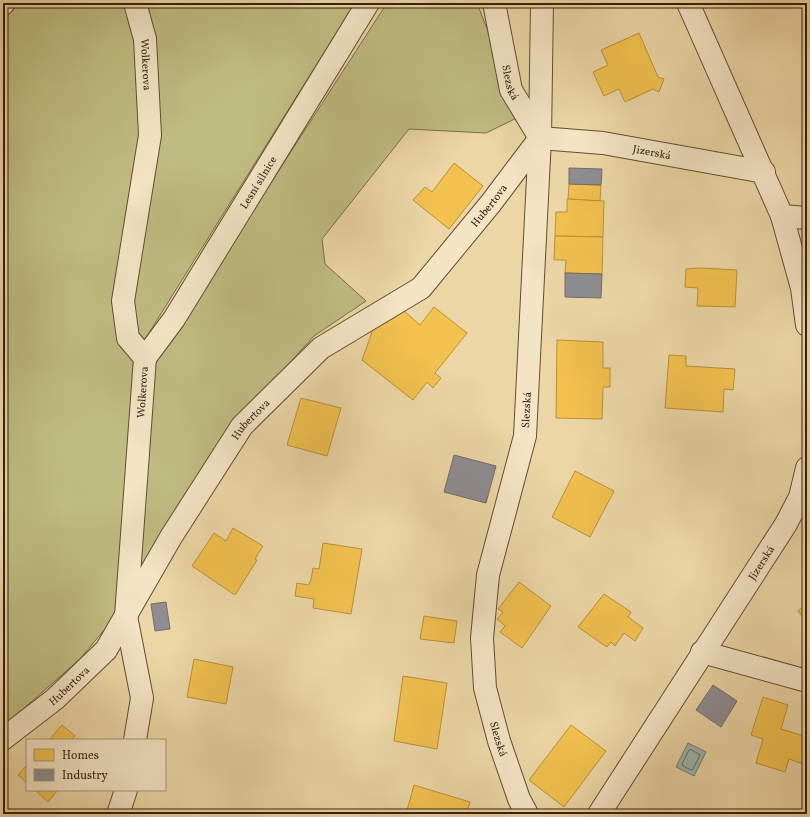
<svg xmlns="http://www.w3.org/2000/svg" width="810" height="817" viewBox="0 0 810 817" font-family="Vollkorn,serif">
	<rect width="100%" height="100%" fill="#ecd6a5"/>
	<filter id="stains"><feTurbulence type="fractalNoise" baseFrequency=".005" numOctaves="4"/><feColorMatrix values="0 0 0 0 .2 0 0 0 0 .09 0 0 0 0 .02 0 0 0 .5 -.17"/></filter>
	<radialGradient id="worn" r=".72"><stop offset=".6" stop-color="#630" stop-opacity="0"/><stop offset="1" stop-color="#630" stop-opacity=".3"/></radialGradient>
	<g fill="#bfbc81" stroke="#7a6d47">
		<polygon points="3,3 355,3 137,352 115,617 80,659 6,724 3,725"/>
		<polygon points="387,3 477,3 521,116 486,133 409,129 322,239 325,264 366,301 314,336 232,426 139,569 154,361 174,319 270,184"/>
	</g>
	<polygon fill="#9bb7b0" stroke="#727a6f" points="688,743 706,752 694,776 676,767"/>
	<g fill="#f2c14e" stroke="#b9903a">
		<polygon points="639,33 658,77 664,79 659,92 653,89 625,102 619,89 604,96 593,72 608,65 601,50"/>
		<polygon points="454,163 483,186 449,229 413,200 425,187 432,192"/>
		<polygon points="569,184 601,185 600,201 568,199"/>
		<polygon points="567,199 604,201 603,237 555,236 556,212 567,212"/>
		<polygon points="555,236 603,237 602,274 565,273 566,260 554,260"/>
		<polygon points="700,268 737,270 735,307 697,306 698,288 685,287 686,269"/>
		<polygon points="434,307 467,333 435,373 441,378 433,388 427,382 413,400 362,360 373,329 402,309 420,325"/>
		<polygon points="557,340 603,342 603,368 610,368 610,387 603,387 602,419 556,418"/>
		<polygon points="669,355 686,356 686,366 735,369 733,390 724,389 723,412 665,408"/>
		<polygon points="301,398 341,408 327,456 287,445"/>
		<polygon points="575,471 614,491 590,537 552,517"/>
		<polygon points="233,528 263,546 255,559 257,560 235,595 192,566 214,533 226,541"/>
		<polygon points="323,543 362,549 351,614 313,608 314,599 295,596 297,583 308,585 311,580 313,568 319,569"/>
		<polygon points="519,582 551,606 522,648 500,632 505,626 497,619 503,612 498,609"/>
		<polygon points="604,594 631,612 628,617 643,628 635,641 624,633 615,646 611,642 607,647 578,627"/>
		<polygon points="807,603 807,622 798,611"/>
		<polygon points="424,616 457,621 454,643 420,639"/>
		<polygon points="194,659 233,667 226,704 187,697"/>
		<polygon points="403,676 447,683 437,749 394,741"/>
		<polygon points="763,697 788,705 781,729 807,737 806,765 789,759 785,772 756,763 763,739 751,735"/>
		<polygon points="62,725 75,736 71,740 49,740"/>
		<polygon points="571,725 606,751 564,807 529,780"/>
		<polygon points="27,765 27,783 18,775"/>
		<polygon points="414,785 470,802 466,814 406,814"/>
		<polygon points="35,790 58,790 48,802"/>
	</g>
	<g fill="#8d8d92" stroke="#736c6a">
		<polygon points="569,168 602,169 601,185 569,184"/>
		<polygon points="565,273 602,274 601,298 565,297"/>
		<polygon points="454,455 496,466 486,503 444,492"/>
		<polygon points="166,602 170,629 155,631 151,604"/>
		<polygon points="713,685 737,701 721,727 696,710"/>
	</g>
	<g fill="none" stroke-linecap="round" stroke-linejoin="round">
		<polygon stroke="#686a5e" stroke-width="1" points="692,750 700,755 693,769 691,770 683,766 682,764 689,750"/>
		<defs>
			<g id="minor">
				<path id="s1" d="M135,3L145,39L150,135L123,301L128,338L145,358L126,616L142,698L135,740"/>
				<path id="s2" d="M494,3L511,90L540,138L525,436L488,575L482,638L485,688L499,741L519,799L527,814"/>
				<polyline points="688,3 782,216 802,288 807,325"/>
				<polyline points="3,4 3,3"/>
				<path id="s3" d="M540,138L603,143L764,172"/>
				<polyline points="540,138 542,3"/>
				<polyline points="782,216 807,218"/>
				<path id="s4" d="M145,358L174,319L368,3"/>
				<polyline points="702,652 807,681"/>
				<path id="s5" d="M3,739L55,699L106,650L171,537L242,426L321,348L421,288L491,203L540,138"/>
				<polyline points="118,814 126,790"/>
				<path id="s6" d="M599,814L786,524L800,497L807,468"/>
			</g>
		</defs>
		<use href="#minor" stroke="#634c33" stroke-width="24"/>
		<use href="#minor" stroke="#f3e4c4" stroke-width="22"/>
	</g>
	<g text-anchor="middle" stroke-width="4" stroke-linejoin="round" paint-order="stroke">
		<g font-size="11" fill="#351e0d" stroke="#f3e4c4">
			<text dy="4" stroke="none"><textPath href="#s1" startOffset="63">Wolkerova</textPath></text>
			<text dy="4" stroke="none"><textPath href="#s2" startOffset="81">Slezská</textPath></text>
			<text dy="4" stroke="none"><textPath href="#s3" startOffset="113">Jizerská</textPath></text>
			<text dy="4" stroke="none"><textPath href="#s4" startOffset="209">Lesní silnice</textPath></text>
			<text dy="4" stroke="none"><textPath href="#s5" startOffset="733">Hubertova</textPath></text>
			<text transform="translate(142 392) rotate(-86)" y="4">Wolkerova</text>
			<text transform="translate(526 410) rotate(-87)" y="4">Slezská</text>
			<text dy="4" stroke="none"><textPath href="#s5" startOffset="409">Hubertova</textPath></text>
			<text dy="4" stroke="none"><textPath href="#s6" startOffset="299">Jizerská</textPath></text>
			<text dy="4" stroke="none"><textPath href="#s5" startOffset="85">Hubertova</textPath></text>
			<text dy="4" stroke="none"><textPath href="#s2" startOffset="753">Slezská</textPath></text>
		</g>
	</g>
	<rect width="810" height="817" fill="none" stroke="#ecd6a5" stroke-width="16"/>
	<rect x="4" y="4" width="802" height="809" fill="none" stroke="#351e0d" stroke-width="2"/>
	<rect x="8" y="8" width="794" height="801" fill="none" stroke="#351e0d"/>
	<rect x="26" y="739" width="140" height="52" fill="#f3e4c4" stroke="#a7957b"/>
	<rect x="34" y="749" width="20" height="12" fill="#f2c14e" stroke="#a7957b"/>
	<text x="62" y="759" font-size="12" fill="#351e0d">Homes</text>
	<rect x="34" y="769" width="20" height="12" fill="#8d8d92" stroke="#a7957b"/>
	<text x="62" y="779" font-size="12" fill="#351e0d">Industry</text>
	<rect width="100%" height="100%" filter="url(#stains)"/>
	<rect width="100%" height="100%" fill="url(#worn)"/>
</svg>
